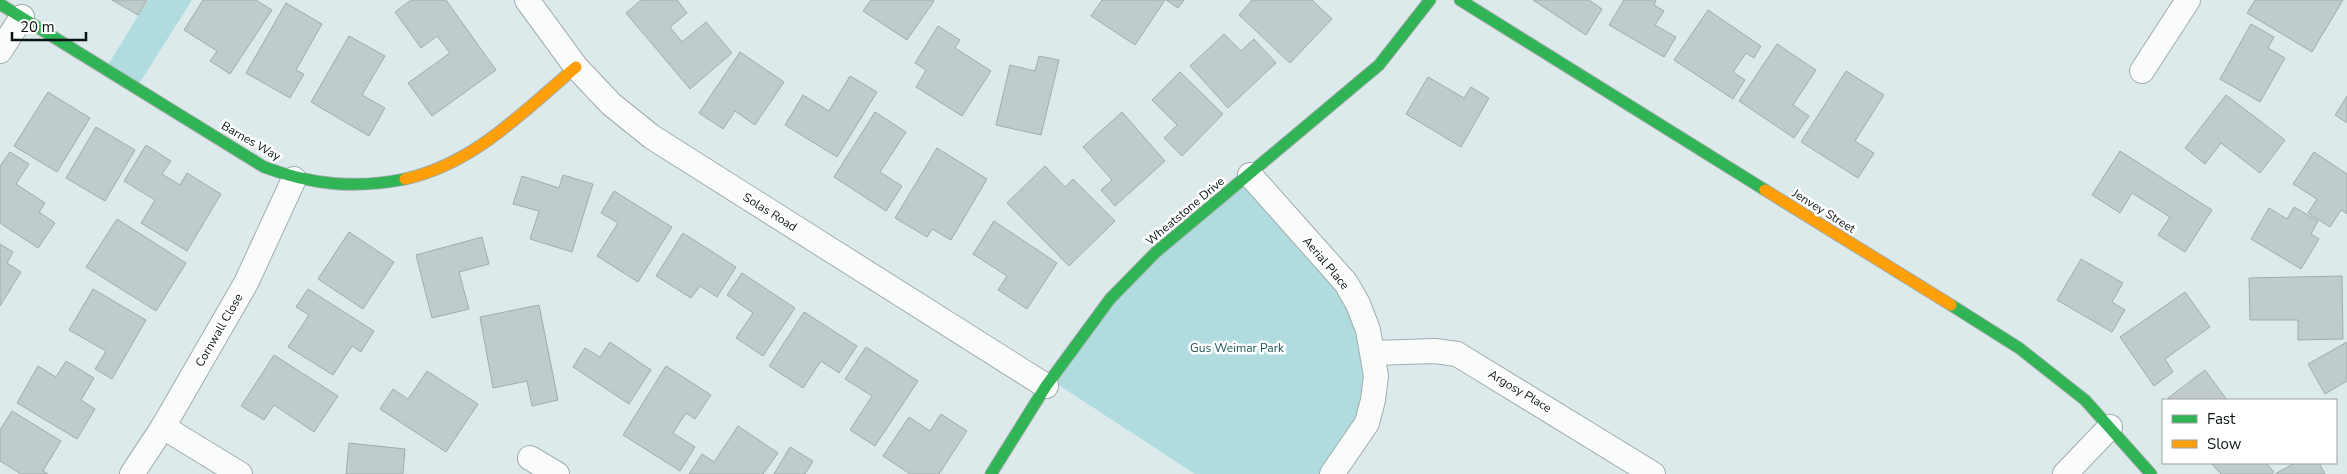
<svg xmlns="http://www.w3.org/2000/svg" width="2347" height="474" viewBox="0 0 2347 474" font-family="'Nunito Sans',sans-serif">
	<rect width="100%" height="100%" fill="#ddeaeb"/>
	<g fill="#b0dcdf">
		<polygon points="148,0 192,0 137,87 106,68"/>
		<polygon points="1250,175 1346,283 1376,376 1332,474 1195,474 1051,380 1110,299"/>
	</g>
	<g fill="#c0cbcb" stroke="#a2acac">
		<polygon points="112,0 147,0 138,15"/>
		<polygon points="203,0 256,0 272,10 230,74 210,61 217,51 184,30"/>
		<polygon points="411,0 446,0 496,70 432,116 408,83 450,53 437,36 421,48 395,12"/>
		<polygon points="641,0 677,0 687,13 670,27 682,42 706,22 732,53 690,89 626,13"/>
		<polygon points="871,0 933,0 934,1 907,40 863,11"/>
		<polygon points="1102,0 1165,0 1135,45 1091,16"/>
		<polygon points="1166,0 1184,0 1178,8"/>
		<polygon points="1252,0 1312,0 1332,19 1290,63 1239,15"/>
		<polygon points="1533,0 1589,0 1602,9 1586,35"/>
		<polygon points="1624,0 1656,0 1654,5 1664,11 1655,25 1676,37 1664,57 1609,25"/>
		<polygon points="2255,0 2343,0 2312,52 2247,13"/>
		<polygon points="286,3 322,24 296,70 304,74 290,98 246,73"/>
		<polygon points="1708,10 1761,46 1754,58 1746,53 1733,72 1745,80 1733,99 1674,60"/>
		<polygon points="2251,24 2274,37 2268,48 2285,58 2260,102 2220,79"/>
		<polygon points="938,26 960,40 955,48 991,71 962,116 916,87 926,70 915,63"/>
		<polygon points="1224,34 1241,51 1254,39 1276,63 1228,108 1190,66"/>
		<polygon points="349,36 385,56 362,95 385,108 369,136 311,102"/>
		<polygon points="1777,44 1816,70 1793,105 1809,116 1794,138 1739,101"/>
		<polygon points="740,52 784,82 755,125 735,111 723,129 699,113"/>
		<polygon points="1039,56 1059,60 1041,135 996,125 1010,65 1035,71"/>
		<polygon points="1846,71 1884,95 1855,141 1874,153 1858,178 1801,142"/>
		<polygon points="1180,72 1223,114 1182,156 1164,138 1177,125 1152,100"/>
		<polygon points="850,76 877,92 837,157 785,125 803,95 829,111"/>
		<polygon points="1428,77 1464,98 1471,87 1489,98 1461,147 1406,114"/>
		<polygon points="48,92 90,118 57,172 14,146"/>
		<polygon points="2226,95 2285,140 2260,173 2221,143 2205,164 2185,148"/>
		<polygon points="2347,96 2347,123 2335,115"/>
		<polygon points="875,112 906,132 880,172 902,186 886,211 834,177"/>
		<polygon points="1122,112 1165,161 1115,206 1101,190 1112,180 1083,147"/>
		<polygon points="96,127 135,150 105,201 66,178"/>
		<polygon points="146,145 171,161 162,174 180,185 187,173 221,194 187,251 141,223 155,200 124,181"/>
		<polygon points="937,148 987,179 951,240 932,229 927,237 895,218"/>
		<polygon points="2120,151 2212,210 2185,252 2158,235 2170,217 2132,193 2120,213 2092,195"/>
		<polygon points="10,152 29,164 16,184 45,203 39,212 55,223 38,248 0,223 0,166"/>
		<polygon points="2314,152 2347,174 2347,214 2341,210 2330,227 2308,213 2317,199 2293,184"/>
		<polygon points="1045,166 1065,187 1073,179 1115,221 1069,266 1007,203"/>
		<polygon points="563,175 593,184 572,252 530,239 539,211 513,204 522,176 559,188"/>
		<polygon points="614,191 672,227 638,282 597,256 618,223 601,213"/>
		<polygon points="2294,207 2318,221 2311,234 2319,239 2301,269 2251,239 2269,208 2287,219"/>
		<polygon points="117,219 186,263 156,311 86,267"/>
		<polygon points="994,221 1057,263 1027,309 998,290 1007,276 973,254"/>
		<polygon points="349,232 394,262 363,309 318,279"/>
		<polygon points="683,233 736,267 717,297 700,286 691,298 656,276"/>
		<polygon points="482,237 489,264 459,272 469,309 432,318 416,255"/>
		<polygon points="0,244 13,252 7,263 21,272 0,306"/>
		<polygon points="2081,259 2123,283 2112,302 2125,310 2112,332 2057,300"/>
		<polygon points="742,273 795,308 763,356 736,338 753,313 727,295"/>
		<polygon points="2342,276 2343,339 2298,340 2298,320 2250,320 2249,278"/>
		<polygon points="93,289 146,320 112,379 95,369 106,351 69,330"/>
		<polygon points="308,289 374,331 361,352 352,346 333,375 288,347 309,315 296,307"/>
		<polygon points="2185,292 2210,327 2165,359 2173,372 2154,386 2120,337"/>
		<polygon points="539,305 558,400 532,406 527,381 493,388 480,317"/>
		<polygon points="804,312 857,346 839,373 821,361 803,388 769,366"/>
		<polygon points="610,342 651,370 629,404 573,367 585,348 600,357"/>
		<polygon points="2347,342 2347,381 2325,394 2308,364"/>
		<polygon points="866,347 918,381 875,446 850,430 872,396 845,379"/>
		<polygon points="274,355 338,396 314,432 274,405 264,420 241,406"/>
		<polygon points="66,361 94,378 81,400 95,409 77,439 17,403 38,366 56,377"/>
		<polygon points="666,366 711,395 695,419 686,413 673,433 695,447 680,471 623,435"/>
		<polygon points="2205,370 2227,400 2170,400 2168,398"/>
		<polygon points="427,371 478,404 446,452 380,409 393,389 408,399"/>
		<polygon points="12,411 61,441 43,471 48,474 21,474 0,461 0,430"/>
		<polygon points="941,414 967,431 939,474 910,474 883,456 909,417 930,431"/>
		<polygon points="738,426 778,453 763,474 689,474 702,454 714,462"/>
		<polygon points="349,443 405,449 403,474 346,474"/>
		<polygon points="790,447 813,461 805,474 774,474"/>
		<polygon points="2211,463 2266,463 2274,472 2272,474 2221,474"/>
		<polygon points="2295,463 2319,463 2325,474 2275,474"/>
	</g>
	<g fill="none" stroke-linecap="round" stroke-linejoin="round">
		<defs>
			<g id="street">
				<polyline points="527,0 576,67 611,104 652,137 1046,386"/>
				<polyline points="0,51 22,17"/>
				<polyline points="2142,71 2188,0"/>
				<polyline points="1250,175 1346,283 1358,304 1368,330 1376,376 1373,400 1367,423 1332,474"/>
				<polyline points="1373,353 1435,351 1457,354 1653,474"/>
				<polyline points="163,427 240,474"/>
				<polyline points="530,458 557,474"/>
				<polyline points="132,474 163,427 246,283 294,179"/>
				<polyline points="2065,474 2110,427"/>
			</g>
			<g id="fast">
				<polyline points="1460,0 1765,190"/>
				<path d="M0,4L264,167C312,185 355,189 405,179"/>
				<polyline points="1951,305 2019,348 2085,400 2151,474"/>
				<polyline points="991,474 1046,386 1110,299 1156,252 1379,65 1430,0"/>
			</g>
			<g id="slow">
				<path d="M405,179C474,164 524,111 576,67"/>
				<polyline points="1765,190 1951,305"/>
			</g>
		</defs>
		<use href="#street" stroke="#a2acac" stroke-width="26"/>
		<use href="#fast" stroke="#a2acac" stroke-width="13"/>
		<use href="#slow" stroke="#a2acac" stroke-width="13"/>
		<use href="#street" stroke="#fafcfc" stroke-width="24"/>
		<use href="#fast" stroke="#30b455" stroke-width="11"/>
		<use href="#slow" stroke="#ff9f0a" stroke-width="11"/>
	</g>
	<g text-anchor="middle" stroke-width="5" stroke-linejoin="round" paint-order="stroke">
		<g font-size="12" fill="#0a1314" stroke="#fff">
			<text transform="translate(251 141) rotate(30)" y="4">Barnes Way</text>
			<text transform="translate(1185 211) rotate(-40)" y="4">Wheatstone Drive</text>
			<text transform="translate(1824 211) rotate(32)" y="4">Jenvey Street</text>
			<text transform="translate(770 212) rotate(32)" y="4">Solas Road</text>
			<text transform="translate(1326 263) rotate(50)" y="4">Aerial Place</text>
			<text transform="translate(219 330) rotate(-60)" y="4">Cornwall Close</text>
			<text transform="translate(1520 391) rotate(31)" y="4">Argosy Place</text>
		</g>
		<g font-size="12" fill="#1d5558" stroke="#fff">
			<text x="1237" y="352">Gus Weimar Park</text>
		</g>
	</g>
	<rect x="2162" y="399" width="175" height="65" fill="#ffffff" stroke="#9da1a1"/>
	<rect x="2172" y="415" width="25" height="8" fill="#30b455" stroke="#9da1a1"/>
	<text x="2207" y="424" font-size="15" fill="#0a1314">Fast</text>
	<rect x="2172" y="440" width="25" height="8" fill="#ff9f0a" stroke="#9da1a1"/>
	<text x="2207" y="449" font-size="15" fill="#0a1314">Slow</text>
	<path d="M12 32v8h74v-8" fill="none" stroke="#0a1314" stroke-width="2.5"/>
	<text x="20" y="32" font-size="15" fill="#0a1314" stroke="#ffffff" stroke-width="4" paint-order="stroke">20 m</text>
</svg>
